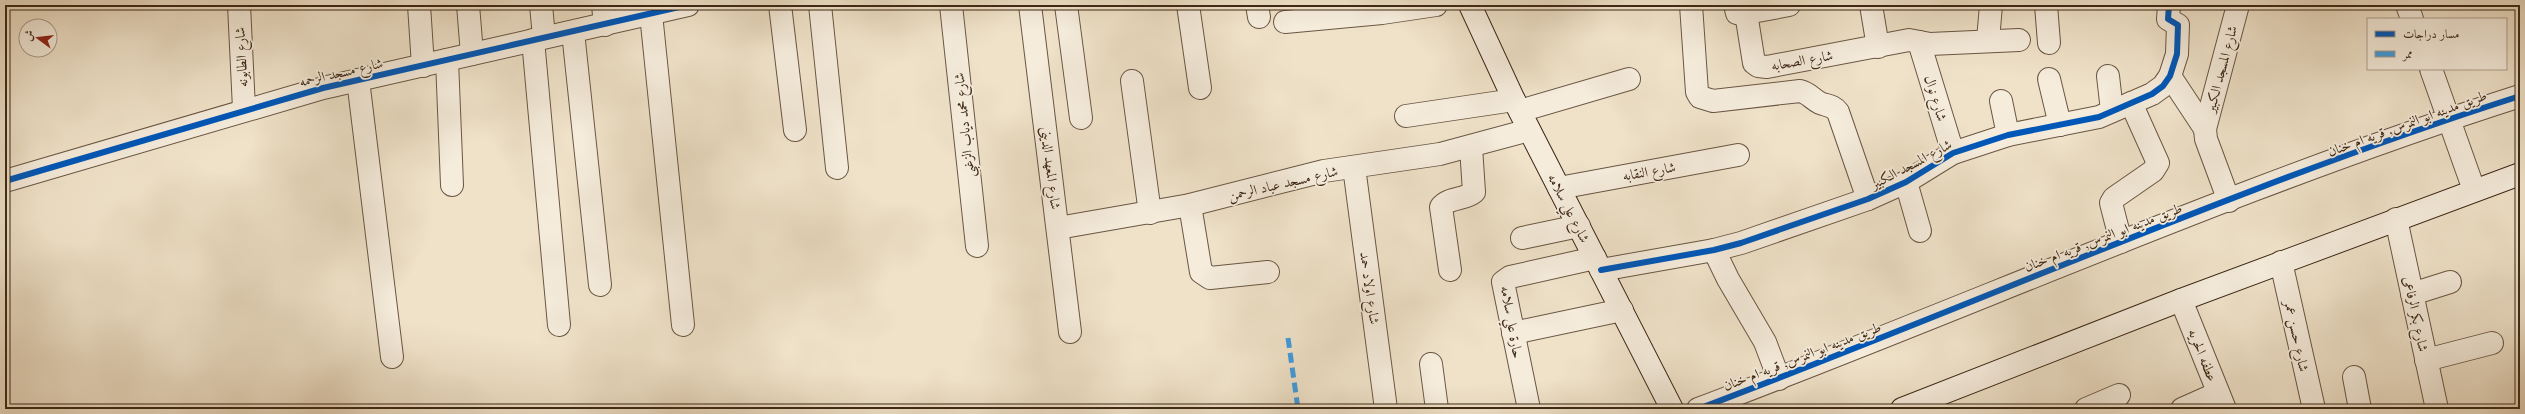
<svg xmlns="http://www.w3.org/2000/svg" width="2525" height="414" viewBox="0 0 2525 414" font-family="'Old Standard TT',Amiri,serif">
	<rect width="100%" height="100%" fill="#efe2c9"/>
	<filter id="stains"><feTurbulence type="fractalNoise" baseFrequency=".005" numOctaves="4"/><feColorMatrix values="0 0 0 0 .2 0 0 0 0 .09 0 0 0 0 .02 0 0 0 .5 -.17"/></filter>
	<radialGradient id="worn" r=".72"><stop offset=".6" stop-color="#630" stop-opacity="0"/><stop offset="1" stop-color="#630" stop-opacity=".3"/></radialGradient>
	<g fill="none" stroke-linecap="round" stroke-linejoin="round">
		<defs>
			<g id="street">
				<polyline points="239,5 244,109"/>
				<polyline points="419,5 423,66"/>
				<polyline points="468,5 472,54"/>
				<polyline points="541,5 544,37"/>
				<polyline points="603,5 605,25"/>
				<polyline points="780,5 795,130"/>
				<polyline points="820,5 837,168"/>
				<polyline points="951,5 977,246"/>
				<polyline points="1030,5 1070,332"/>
				<polyline points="1066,5 1081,118"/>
				<polyline points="1188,5 1200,88"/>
				<polyline points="1257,5 1259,17"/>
				<path d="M1691,5L1697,92L1700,97L1713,101L1800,91C1809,93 1812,99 1820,103C1827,106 1833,105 1838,112L1868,199"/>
				<polyline points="1871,5 1878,47"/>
				<polyline points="2046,5 2049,43"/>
				<polyline points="2407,5 2412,19"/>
				<polyline points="1736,9 1737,13 1741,14 1789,5"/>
				<polyline points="1746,13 1754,63 1758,66 1767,67 1909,40 1930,44 2019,40"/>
				<polyline points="651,14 683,325"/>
				<polyline points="1285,22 1382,13 1436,5"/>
				<polyline points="573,32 600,285"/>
				<polyline points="533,40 559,325"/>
				<polyline points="1988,40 1991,5"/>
				<polyline points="1919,42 1953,153"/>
				<polyline points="447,60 452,185"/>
				<polyline points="2431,69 2474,190"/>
				<polyline points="2108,76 2112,111"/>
				<polyline points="2170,76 2205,129"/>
				<polyline points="2049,79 2060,125"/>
				<polyline points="358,80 392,357"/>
				<polyline points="1132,81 1150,213"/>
				<polyline points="2001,101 2008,135"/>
				<polyline points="1520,111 1629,79"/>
				<polyline points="1406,116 1514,100"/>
				<polyline points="1354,167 1386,409"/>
				<polyline points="5,181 323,88 688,5"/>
				<polyline points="1906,182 1920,231"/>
				<polyline points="1559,188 1738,155"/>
				<polyline points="2229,201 2206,139 2205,129 2238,5"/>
				<polyline points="1190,205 1201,272 1210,278 1268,272"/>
				<polyline points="2396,219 2437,409"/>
				<polyline points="1058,228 1190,205 1324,171 1440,154 1529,130"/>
				<polyline points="1522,238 1579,226"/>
				<polyline points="2121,242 2111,203 2114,198 2153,171 2158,163 2131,103"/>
				<polyline points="1714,250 1728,279 1765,342 1779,379"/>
				<polyline points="2281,262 2314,409"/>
				<path d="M1450,270L1441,207C1449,197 1465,200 1474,192L1471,147"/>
				<polyline points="1601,270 1714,250 1741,243 1868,199 1906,182 1953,153 2008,135 2099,117 2152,94 2163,86 2170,76 2177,54 2178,25 2168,19 2169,5"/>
				<polyline points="2412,294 2450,282"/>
				<polyline points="2181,300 2225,409"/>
				<polyline points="1513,333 1622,310"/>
				<polyline points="2426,360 2492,343"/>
				<polyline points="1431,364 1437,409"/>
				<polyline points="2354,377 2360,409"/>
				<polyline points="1529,409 1503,282 1510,277 1595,258"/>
				<path d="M1698,409C1972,306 2241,185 2520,96"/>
				<polyline points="2086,409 2119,395"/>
				<polyline points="2182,409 2218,393"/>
			</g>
			<g id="secondary">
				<polyline points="1470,5 1514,100 1672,409"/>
				<polyline points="1902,409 2181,300 2520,174"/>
			</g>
		</defs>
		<use href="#street" stroke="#6a5643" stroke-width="24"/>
		<use href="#secondary" stroke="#3d2816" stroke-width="24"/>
		<use href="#street" stroke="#f5ecdc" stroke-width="22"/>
		<use href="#secondary" stroke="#f5ecdc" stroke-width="22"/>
		<polyline stroke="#3f9cdf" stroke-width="5" stroke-dasharray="10 5" stroke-linecap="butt" points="1288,338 1298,409"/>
		<defs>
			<g id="cycleway">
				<polyline points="5,181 323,88 688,5"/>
				<polyline points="1601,270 1714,250 1741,243 1868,199 1906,182 1953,153 2008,135 2099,117 2152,94 2163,86 2170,76 2177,54 2178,25 2168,19 2169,5"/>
				<path d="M1698,409C1972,306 2241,185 2520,96"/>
			</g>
		</defs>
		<use href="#cycleway" stroke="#f5ecdc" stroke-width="8"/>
		<use href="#cycleway" stroke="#0057b8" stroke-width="6"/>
	</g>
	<g text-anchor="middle" stroke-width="3.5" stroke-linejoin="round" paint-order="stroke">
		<g font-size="14" fill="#3d2816" stroke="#f5ecdc">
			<text transform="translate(241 57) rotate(-93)" y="5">شارع الطابونه</text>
			<text transform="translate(1802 60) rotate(-10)" y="5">شارع الصحابه</text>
			<text transform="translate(2221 69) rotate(-75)" y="5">شارع المسجد الكبير</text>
			<text transform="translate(341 72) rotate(-13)" y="5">شارع مسجد الرحمه</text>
			<text transform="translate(1936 98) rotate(73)" y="5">شارع نوال</text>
			<text transform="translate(2407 123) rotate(-20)" y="5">طريق مدينه ابو النمرس, قريه ام خنان</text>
			<text transform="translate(964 125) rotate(-96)" y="5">شارع محمد دياب الزغبى</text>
			<text transform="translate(1911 164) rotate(-28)" y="5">شارع المسجد الكبير</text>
			<text transform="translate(1051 168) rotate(83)" y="5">شارع المعهد الدينى</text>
			<text transform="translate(1649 171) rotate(-10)" y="5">شارع النقابه</text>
			<text transform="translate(1283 183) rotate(-13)" y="5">شارع مسجد عباد الرحمن</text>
			<text transform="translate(1569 208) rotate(63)" y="5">شارع علي سلامه</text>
			<text transform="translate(2103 237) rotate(-21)" y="5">طريق مدينه ابو النمرس, قريه ام خنان</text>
			<text transform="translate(1370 288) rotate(82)" y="5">شارع اولاد حمد</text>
			<text transform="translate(2416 314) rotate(78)" y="5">شارع بكر الرفاعى</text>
			<text transform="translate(1512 322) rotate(80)" y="5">حارة علي سلامه</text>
			<text transform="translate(2297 336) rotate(78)" y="5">شارع حسن عمر</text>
			<text transform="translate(2203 355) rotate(68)" y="5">عطفه الحريه</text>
			<text transform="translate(1802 356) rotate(-21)" y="5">طريق مدينه ابو النمرس, قريه ام خنان</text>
		</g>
	</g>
	<rect width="2525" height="414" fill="none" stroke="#efe2c9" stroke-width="20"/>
	<rect x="6" y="6" width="2513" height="402" fill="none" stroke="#3d2816" stroke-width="2"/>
	<rect x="10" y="10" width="2505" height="394" fill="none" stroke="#3d2816"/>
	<rect x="2367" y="18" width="140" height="52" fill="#f5ecdc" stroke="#ab9e8d"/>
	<rect x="2375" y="31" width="20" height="6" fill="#0057b8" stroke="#ab9e8d"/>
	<text x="2403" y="38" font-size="12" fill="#3d2816">مسار دراجات</text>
	<rect x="2375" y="51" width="20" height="6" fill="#3f9cdf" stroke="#ab9e8d"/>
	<text x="2403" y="58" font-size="12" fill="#3d2816">ممر</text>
	<g transform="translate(38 38) rotate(285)"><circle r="19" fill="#f5ecdc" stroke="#ab9e8d"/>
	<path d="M0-3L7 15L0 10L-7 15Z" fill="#8f2418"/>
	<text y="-6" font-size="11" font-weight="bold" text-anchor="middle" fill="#3d2816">ش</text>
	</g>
	<rect width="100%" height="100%" filter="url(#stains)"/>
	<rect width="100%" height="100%" fill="url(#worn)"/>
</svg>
